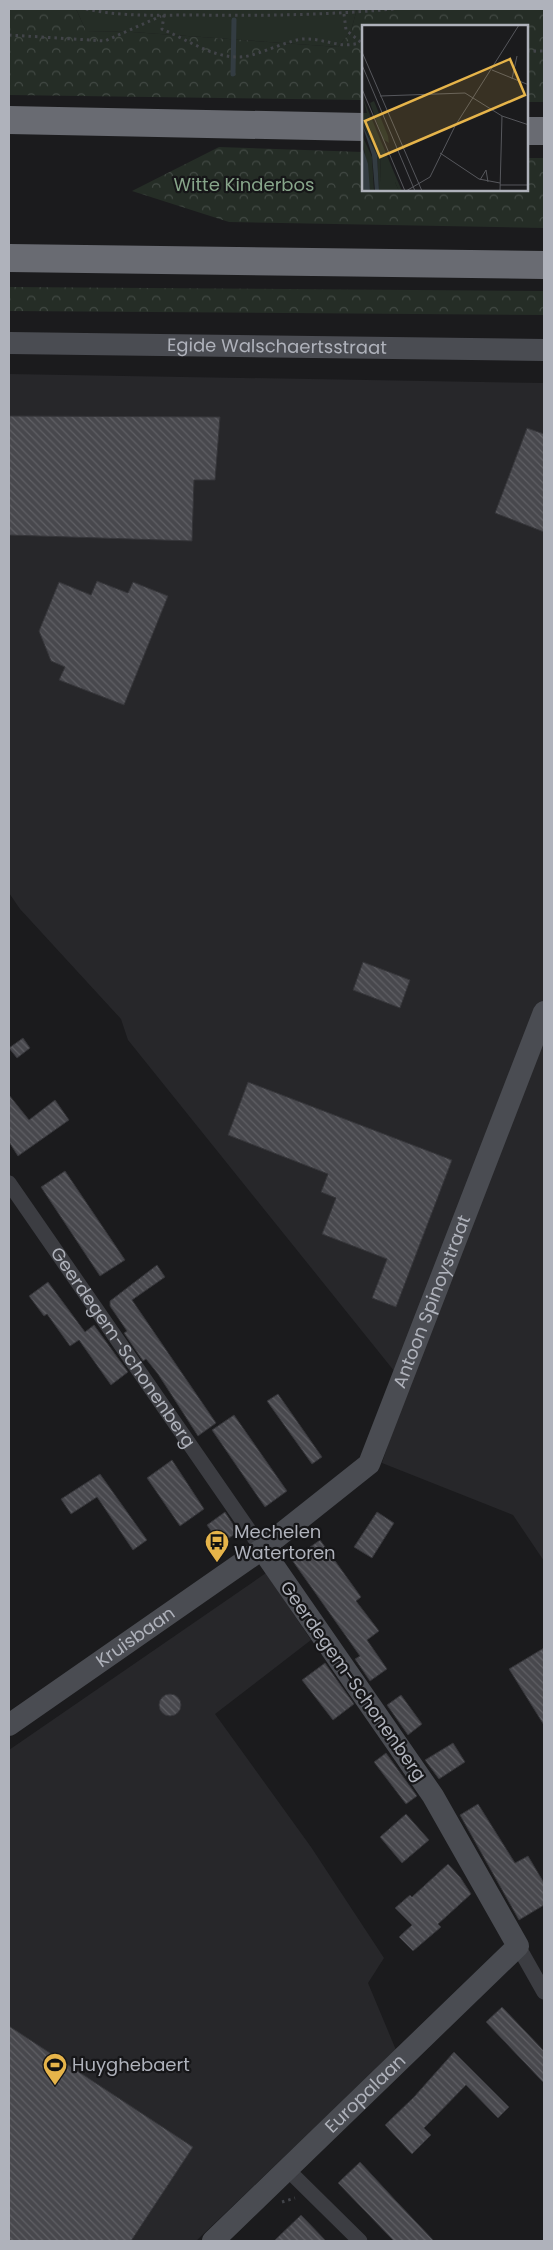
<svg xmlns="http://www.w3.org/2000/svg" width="553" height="2250" viewBox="0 0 553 2250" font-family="Poppins,sans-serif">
	<defs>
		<pattern id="forest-crowns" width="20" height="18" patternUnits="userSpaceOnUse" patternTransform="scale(1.25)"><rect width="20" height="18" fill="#252d26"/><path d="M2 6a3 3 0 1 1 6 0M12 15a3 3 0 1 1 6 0" fill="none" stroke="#424944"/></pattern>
		<pattern id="building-back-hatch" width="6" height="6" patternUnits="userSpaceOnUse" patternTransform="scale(1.25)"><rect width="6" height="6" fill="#48484d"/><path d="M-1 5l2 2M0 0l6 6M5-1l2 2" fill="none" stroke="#606065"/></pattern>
	</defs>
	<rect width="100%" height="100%" fill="#1b1b1d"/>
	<g fill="#27272a">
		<polygon points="9,374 544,383 544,1561 513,1515 382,1463 407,1387 128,1040 121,1019 20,909 9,893"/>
		<polygon points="266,1573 311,1640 215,1714 311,1847 384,1958 368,1983 396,2050 196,2241 9,2241 9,1750"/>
	</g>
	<polygon fill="#252d26" points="76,9 357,9 351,31 338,47 132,32 86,31"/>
	<g fill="url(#forest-crowns)">
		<polygon points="9,9 76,9 86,31 132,32 338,47 351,31 357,9 544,9 544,102 527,102 527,26 363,26 363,100 9,95"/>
		<polygon points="219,147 363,152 363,190 527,190 527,158 544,158 544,228 229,222 132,191"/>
		<polygon points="9,287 544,291 544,315 9,311"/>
	</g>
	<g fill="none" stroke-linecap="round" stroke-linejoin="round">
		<polyline stroke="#333c42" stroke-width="5" points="233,74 234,20"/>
	</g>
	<g fill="url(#building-back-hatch)" stroke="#353539">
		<polygon points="9,416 220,417 215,480 194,480 192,541 9,535"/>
		<polygon points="527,428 544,434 544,532 495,513"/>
		<polygon points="97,581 128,593 133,582 168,596 124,705 59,680 65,667 51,661 39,631 59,582 91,595"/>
		<polygon points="363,962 410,980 400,1008 353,990"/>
		<polygon points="23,1038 30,1048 17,1058 9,1048"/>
		<polygon points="248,1082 452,1160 396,1307 372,1298 387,1259 322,1234 336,1198 321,1192 328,1174 228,1135"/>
		<polygon points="9,1095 29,1120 55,1100 69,1120 18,1156 9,1142"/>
		<polygon points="65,1171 125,1260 100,1276 41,1187"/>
		<polygon points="157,1265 165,1277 132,1300 216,1423 198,1436 158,1374 146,1359 143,1361 124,1333 127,1331 110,1306 110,1301"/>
		<polygon points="48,1282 85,1332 94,1325 128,1372 111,1385 79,1340 70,1346 47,1314 44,1316 29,1296"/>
		<polygon points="278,1394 322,1457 312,1464 267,1401"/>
		<polygon points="234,1415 287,1491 265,1507 212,1430"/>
		<polygon points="172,1460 204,1509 180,1526 147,1478"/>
		<polygon points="100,1474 147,1540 133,1550 97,1497 71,1514 61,1499"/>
		<polygon points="225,1512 238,1532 220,1544 207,1525"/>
		<polygon points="377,1512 394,1523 372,1558 354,1547"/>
		<polygon points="320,1540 361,1597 356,1601 379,1631 367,1640 387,1669 370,1681 355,1659 360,1656 292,1560"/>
		<polygon points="544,1648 544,1725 509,1669"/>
		<polygon points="325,1663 354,1704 333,1720 302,1680"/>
		<circle cx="170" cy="1705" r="11"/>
		<polygon points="401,1695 422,1724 408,1735 387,1705"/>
		<polygon points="453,1743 465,1762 439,1779 425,1760"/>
		<polygon points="386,1753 417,1796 406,1804 374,1762"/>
		<polygon points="478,1804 515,1863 528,1856 544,1883 544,1905 519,1920 460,1815"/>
		<polygon points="406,1814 429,1840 402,1863 380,1837"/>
		<polygon points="448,1864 460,1877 471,1894 438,1924 441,1927 413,1951 399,1937 412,1925 395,1908 410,1895 412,1897"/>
		<polygon points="502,2007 544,2051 544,2083 486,2022"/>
		<polygon points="9,2026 193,2147 131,2241 9,2241"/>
		<polygon points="454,2052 509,2107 498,2118 466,2085 424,2128 431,2135 412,2154 385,2125 414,2097"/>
		<polygon points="360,2162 396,2201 434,2241 394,2241 338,2183"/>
		<polygon points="301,2215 326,2241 274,2241"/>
	</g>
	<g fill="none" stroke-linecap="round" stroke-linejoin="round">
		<g stroke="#424449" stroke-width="3" stroke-dasharray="2.5 4" stroke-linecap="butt">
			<path d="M86,9C122,17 158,15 196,15C262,16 328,15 394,9"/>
			<polyline points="344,14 346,30 363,44"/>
			<path d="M164,15L162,29C190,41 222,64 252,55C266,51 291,40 303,39C325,38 339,49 359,43"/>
			<polyline points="9,35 105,41 161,16"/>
			<polyline points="527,51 544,51"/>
			<polyline points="282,2202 295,2198"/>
		</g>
		<g stroke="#3c3d42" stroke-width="15">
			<path id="s1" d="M9,1183L262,1549"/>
			<polyline points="518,1946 544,1992"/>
			<polyline points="288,2170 360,2241"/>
		</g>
		<g stroke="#4a4c52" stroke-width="22">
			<path id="s2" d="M9,343L544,350"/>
			<path id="s3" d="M9,1725L262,1549L369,1464L544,1012"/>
			<path id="s4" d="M213,2241L518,1946L433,1796L262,1549"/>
		</g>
		<g stroke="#696b72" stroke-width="28">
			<polyline points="9,120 363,127"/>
			<polyline points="527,131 544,131"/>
			<polyline points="9,258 544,265"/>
		</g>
	</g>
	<defs>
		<symbol id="bus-pin" viewBox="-11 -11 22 30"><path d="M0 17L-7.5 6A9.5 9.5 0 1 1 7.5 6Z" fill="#e6b44a" stroke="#161618"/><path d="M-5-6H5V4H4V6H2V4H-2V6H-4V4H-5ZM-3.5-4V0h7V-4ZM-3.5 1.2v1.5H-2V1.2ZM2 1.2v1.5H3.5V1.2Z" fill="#111"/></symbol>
		<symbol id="stadium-pin" viewBox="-11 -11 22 30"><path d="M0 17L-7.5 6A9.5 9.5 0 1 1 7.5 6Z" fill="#e6b44a" stroke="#161618"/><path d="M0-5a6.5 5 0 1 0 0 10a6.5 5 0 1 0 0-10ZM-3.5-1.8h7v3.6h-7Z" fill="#111"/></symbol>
	</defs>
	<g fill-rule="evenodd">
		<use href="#bus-pin" x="203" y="1528" width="28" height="38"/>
		<use href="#stadium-pin" x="41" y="2051" width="28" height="38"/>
	</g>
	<g text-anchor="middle" stroke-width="4.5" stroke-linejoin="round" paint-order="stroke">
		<g font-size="18" fill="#87a58a" stroke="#161618">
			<text x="244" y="191">Witte Kinderbos</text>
		</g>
		<g font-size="18" fill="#afb2bb" stroke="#161618">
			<text dy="6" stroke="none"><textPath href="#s2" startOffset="268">Egide Walschaertsstraat</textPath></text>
			<text dy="6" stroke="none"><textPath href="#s3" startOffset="619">Antoon Spinoystraat</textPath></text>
			<text dy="6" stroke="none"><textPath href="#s1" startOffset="200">Geerdegem-Schonenberg</textPath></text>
			<text dy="6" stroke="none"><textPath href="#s3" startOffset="154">Kruisbaan</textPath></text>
			<text transform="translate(353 1681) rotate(55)" y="6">Geerdegem-Schonenberg</text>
			<text dy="6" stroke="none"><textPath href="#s4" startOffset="212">Europalaan</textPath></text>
		</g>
		<g font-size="18" fill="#afb2bb" stroke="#161618" text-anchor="start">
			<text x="234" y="1538">Mechelen<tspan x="234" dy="21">Watertoren</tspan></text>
			<text x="72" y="2071">Huyghebaert</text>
		</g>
	</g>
	<g transform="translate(362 25)">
		<rect width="166" height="166" fill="#1b1b1d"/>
		<path d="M0,97L12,109L18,125L19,156L33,157L37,166H17L15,130ZM0,110L10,132L12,166H8Z" fill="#252d26"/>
		<path d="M1,73L31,145L40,166H37L33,157H19L18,125L12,109L0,97V88H5ZM12,76L26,111L27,118L21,114L8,78Z" fill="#252d26"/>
		<path d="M0,99L15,130L17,166H13L10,130ZM0,121L6,139L8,166H0Z" fill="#333c42"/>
		<path fill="none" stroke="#56575c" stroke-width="1" d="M0,27L60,166M0,40L53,166M130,45L167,60M150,54L155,31M0,64L43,166M18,71L103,68L140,91L167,100M78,128L117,154L138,158M118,155L124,145L126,157M138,160H167M44,166L68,152L93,101L157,0M138,166L140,91"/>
		<path fill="#e6b44a" fill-opacity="0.15" stroke="#e6b44a" stroke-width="2.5" d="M148,34L163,70L18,132L3,96Z"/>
		<rect width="166" height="166" fill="none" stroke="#afb2bb" stroke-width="2.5"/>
	</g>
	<rect width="553" height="2250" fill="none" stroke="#afb2bb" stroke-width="20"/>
</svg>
